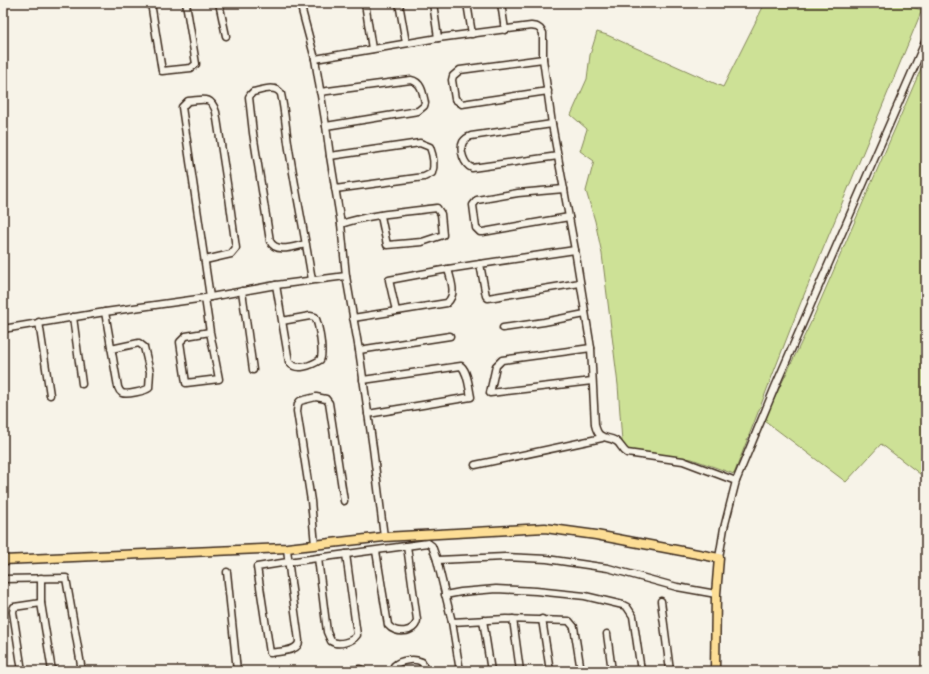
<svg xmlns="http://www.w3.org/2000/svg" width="929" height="674" viewBox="0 0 929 674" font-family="Sriracha,sans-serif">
	<rect width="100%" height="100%" fill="#f7f3e8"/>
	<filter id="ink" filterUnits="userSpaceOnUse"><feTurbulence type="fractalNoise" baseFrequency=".025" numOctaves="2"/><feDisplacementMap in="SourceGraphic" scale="8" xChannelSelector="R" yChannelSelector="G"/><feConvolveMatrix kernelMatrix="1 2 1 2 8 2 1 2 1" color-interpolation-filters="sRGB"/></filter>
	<g filter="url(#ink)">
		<g fill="#cde196" stroke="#84865a">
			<polygon points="765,3 898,3 922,10 799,307 734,474 692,459 627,450 622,442 618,385 602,254 595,221 586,191 594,161 580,151 587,129 571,115 587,79 590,55 597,32 607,35 723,87"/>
			<polygon points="926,57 926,474 920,474 881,444 846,482 764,420 813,318"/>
		</g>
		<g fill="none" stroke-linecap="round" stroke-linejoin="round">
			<defs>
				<g id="minor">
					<polyline points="151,3 162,71 191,68 196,64 186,3"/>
					<polyline points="219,3 226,36"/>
					<polyline points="300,3 315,59 326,126 330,156 341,224 346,276 359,350 373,448 384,537"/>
					<polyline points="365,3 372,49"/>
					<polyline points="399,3 406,43"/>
					<polyline points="433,3 438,38"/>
					<polyline points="467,3 472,34"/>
					<polyline points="501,3 505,30"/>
					<path d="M315,59L438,38L531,26L537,27L540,29L543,33V59L552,124L575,250L591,348L595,425C599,441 605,435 616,441C621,444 622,450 627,453L683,461L736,481"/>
					<polyline points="543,59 460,70 453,76 452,80 455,99 462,104 548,91"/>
					<path d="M320,92L411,80C422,82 423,94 425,103L424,106L418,111L326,126"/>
					<path d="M552,124L471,136C468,137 465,139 463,142C459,150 464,165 472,168L558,156"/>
					<path d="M330,156L420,143L430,147C433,155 435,165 432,173L424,177L335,189"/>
					<polyline points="564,189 518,193 477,200 473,205 476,228 480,232 483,232 569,217"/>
					<path d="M341,224C371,214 406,212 437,208L441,214L443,235L422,242L387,245L381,216"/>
					<path d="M306,244C295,246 276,254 270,241L253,133L249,97L251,94L253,92C262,90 276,84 281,94C285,112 286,131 289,149C296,193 305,236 312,280"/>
					<polyline points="575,250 480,264 486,296 488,298 580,283"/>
					<path d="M205,260L231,254L236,248L228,190L216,112C211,95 203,100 188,101L182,107L210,297"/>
					<polyline points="448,269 480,264"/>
					<path d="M276,285L289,362C296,372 312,365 320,360C324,354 319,324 315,317L310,316L282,321"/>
					<polyline points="242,291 253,370"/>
					<polyline points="205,298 210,332 219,379 186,383 180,342 186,336 210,332"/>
					<path d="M105,312L118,387C119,390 119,391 122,393C127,395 145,391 149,388L150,372L144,347L139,343L111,349"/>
					<polyline points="73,317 82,384"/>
					<path d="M353,318L447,303C457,294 451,281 448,269L389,280L396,311"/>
					<polyline points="39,322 50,395"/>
					<polyline points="503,328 544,322 585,314"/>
					<polyline points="3,329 105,312 205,298 276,285 346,276"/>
					<polyline points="591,348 502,360 496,366 490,393 592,381"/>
					<polyline points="359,350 450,336"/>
					<path d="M363,380L461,366C468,372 469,388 471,397L368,414"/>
					<polyline points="475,465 602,438"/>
					<polyline points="315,545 311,501 297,411 298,404 300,401 316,397 326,399 329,403 344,501"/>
					<path d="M287,548C290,579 295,610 299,641C299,652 279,651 270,653L257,567L288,562L428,543L432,546L437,560L452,622L460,671"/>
					<path d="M376,551L388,625C395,634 415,634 417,620L407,546"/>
					<path d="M318,558L327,632L331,641C338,646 352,642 357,635L346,554"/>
					<polyline points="719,558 724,528 736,481 775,387 926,40"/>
					<polyline points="437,560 505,557 547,559 608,568 677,587 716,594"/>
					<polyline points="227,572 237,671"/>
					<polyline points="41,578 41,603 52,671"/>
					<polyline points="3,579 66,578 82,671"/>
					<polyline points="445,595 461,592 496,589 536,591 585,596 623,605 627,607 633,616 641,671"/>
					<polyline points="661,601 670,671"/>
					<polyline points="513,619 520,671"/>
					<polyline points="542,619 550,671"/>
					<polyline points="483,620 491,671"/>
					<polyline points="452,622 506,619 569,621 574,627 581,671"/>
					<polyline points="607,634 612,671"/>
					<polyline points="22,671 13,612 14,607 41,603"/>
					<polyline points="348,671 360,669 364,671"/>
					<path d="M395,671L394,666C400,660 415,658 422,662L425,671"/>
				</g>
				<polyline id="major" points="3,560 287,548 384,537 545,528 596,535 719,558 716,594 715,671"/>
			</defs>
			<use href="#minor" stroke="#3b2a1e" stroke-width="9"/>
			<use href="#major" stroke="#3b2a1e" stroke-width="11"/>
			<use href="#minor" stroke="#f7f3e8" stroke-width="6"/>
			<use href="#major" stroke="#fdde96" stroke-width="8"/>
		</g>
	</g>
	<rect width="929" height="674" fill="none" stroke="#f7f3e8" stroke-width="16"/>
	<rect x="8" y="8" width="913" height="658" fill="none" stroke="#3b2a1e" stroke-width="1.5" filter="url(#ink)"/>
</svg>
